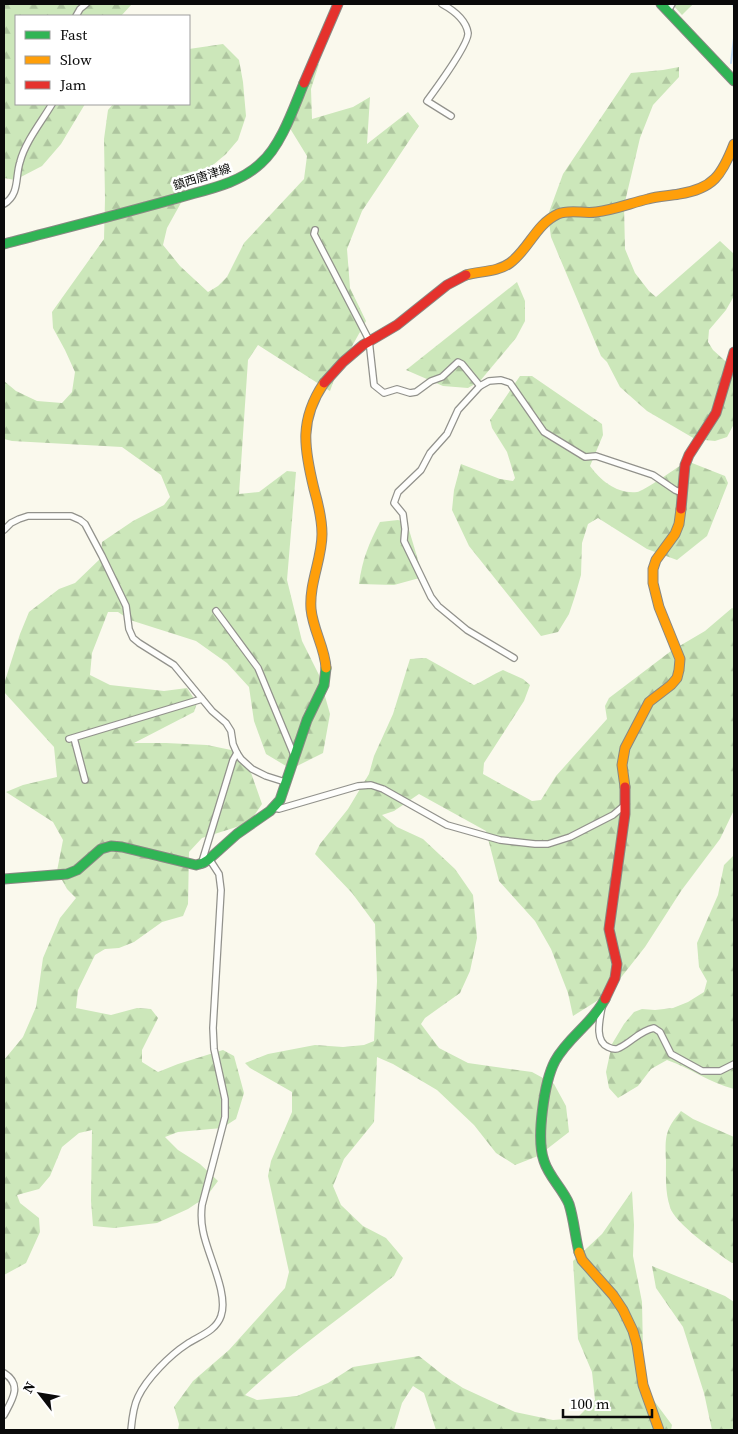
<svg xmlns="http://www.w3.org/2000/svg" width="738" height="1434" viewBox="0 0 738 1434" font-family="'Source Serif 4','Noto Sans JP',serif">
	<defs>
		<pattern id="forest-firs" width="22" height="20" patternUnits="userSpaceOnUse" patternTransform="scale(1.25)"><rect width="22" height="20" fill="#cce7ba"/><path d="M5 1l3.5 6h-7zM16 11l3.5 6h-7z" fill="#aec59f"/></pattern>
	</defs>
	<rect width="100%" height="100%" fill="#faf9ed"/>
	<g fill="url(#forest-firs)">
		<polygon points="4,4 132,4 121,16 16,16 16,104 85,104 61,144 42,166 15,180 4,178"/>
		<polygon points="672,4 693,4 682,15"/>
		<polygon points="223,44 239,60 243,82 246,116 238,140 226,154 200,176 187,192 167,228 163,245 180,266 208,292 218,286 227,277 244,243 304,179 307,156 291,130 292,118 315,65 319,64 311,89 312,119 353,107 370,97 367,144 408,112 419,126 362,211 347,249 350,288 366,321 335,377 330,391 258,345 248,360 239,494 259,492 287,471 296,472 287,580 302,641 319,675 330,714 323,753 291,769 266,754 254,721 249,687 227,663 196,641 130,620 118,612 108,612 92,653 90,675 110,685 164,691 187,688 197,703 194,712 134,743 166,743 207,745 236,751 250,770 262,804 249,823 202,838 189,852 188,904 183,916 162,922 134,942 119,948 105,949 95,955 78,990 76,1008 111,1015 137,1008 151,1009 158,1018 142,1050 142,1062 158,1072 178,1064 223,1050 234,1056 244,1093 236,1119 222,1128 178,1132 165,1137 178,1150 200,1164 218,1181 206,1197 188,1209 157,1223 114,1228 93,1226 91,1201 92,1130 79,1133 62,1147 50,1176 39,1189 17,1195 20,1203 39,1218 40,1232 26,1263 4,1275 4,1060 23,1037 36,1007 43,958 60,918 76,898 67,889 57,871 63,840 53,822 6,792 23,785 57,777 54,747 4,692 4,684 20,634 29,612 59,589 75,583 101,558 102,542 133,521 164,505 170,497 161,475 122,447 12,441 4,439 4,381 16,391 37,401 62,403 72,392 75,372 65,350 53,328 52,312 104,239 105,199 104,139 108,110 113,104 189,104 189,49"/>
		<polygon points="679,67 679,77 653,105 640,138 624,206 625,249 635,273 649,291 656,297 720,241 734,254 734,296 726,310 709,330 708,342 713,350 734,369 734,424 727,437 715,441 695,439 647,411 620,387 607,362 601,356 551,237 548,215 563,174 631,73 663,70"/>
		<polygon points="517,282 525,301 525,321 516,338 480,381 468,388 443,386 406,370"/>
		<path d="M520,376H532L602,424L603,435L590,466C601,481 617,494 637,492C643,492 679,466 687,461L725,476L728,483L707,536L677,560L647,549L598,518L588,524L582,543L581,575L575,596L569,614L558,632L541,636L469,546L452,510L454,490L461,464L500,479L513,481L515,478L507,452L492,428L490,420Z"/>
		<path d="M398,520L407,523L423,577L394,585L359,584C362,560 369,543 380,522Z"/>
		<path d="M732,608L734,609V810L720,839L681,891L645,947L608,994L573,1016L568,993L551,949L535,921L499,881L486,831L419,794L394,811L382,815L397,827L423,839L455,869L473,895L477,938L470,971L460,993L425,1018L421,1024L439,1048L468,1063L532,1072L554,1084L566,1106L569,1132L538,1156L515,1165L496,1153L474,1125L437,1090L393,1064L377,1057L374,1122L344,1159L333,1186L341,1205L363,1226L386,1238L403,1258L394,1276C344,1315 291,1352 245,1395L257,1400L297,1396L328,1383L353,1367L419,1356L443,1375L463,1388L515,1412L553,1420L577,1418L595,1400L592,1372L578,1339L573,1261L602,1234L632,1191L634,1225L633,1256L642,1302L643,1351L642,1374L649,1394L672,1425L671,1430H436L424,1393L413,1386L402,1403L394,1430H178L179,1424L174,1407L193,1381L229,1350L285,1288L289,1272L268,1176L271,1161L292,1112V1092L250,1068L245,1063L268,1054L315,1045L343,1047L364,1045L374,1041L377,981L375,924L352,893L315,854L320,844L348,809L369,774L374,756L393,714L410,659L426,658L474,685C484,681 493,674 503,670L523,679L530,685L524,701L484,763L483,774L532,801L541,800L556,776L607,719L605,706L609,698L671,651L705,631Z"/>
		<path d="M734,855V1089C710,1083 690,1068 667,1060L651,1069L638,1086L618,1098L609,1088L606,1072L612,1044L624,1024L634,1012L642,1009L655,1010L673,1008L688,1002L704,992L707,981L699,967L697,943L718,895L724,865Z"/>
		<path d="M681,1111L693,1119L734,1137V1263H732C717,1253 674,1223 670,1207C665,1192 666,1176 666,1161C665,1136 665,1130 681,1111Z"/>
		<polygon points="652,1266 725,1296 734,1302 734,1430 712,1430 704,1393 683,1327 656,1288"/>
	</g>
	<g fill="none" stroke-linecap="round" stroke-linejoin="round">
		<g stroke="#c3dcf4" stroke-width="2">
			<polyline points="733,4 734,8"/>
			<polyline points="731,63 734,38"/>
		</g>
		<defs>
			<g id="street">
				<path d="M442,4C453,10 466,20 468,33C469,44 435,90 427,101L451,116"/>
				<polyline points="668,11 672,4"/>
				<polyline points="76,16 80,9 86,4"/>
				<path d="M4,204C20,194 15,177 20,162C25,142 42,121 52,104"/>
				<polyline points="315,230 314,234 369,340 374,385 384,393 397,389 410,393 416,392 431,381 442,377 458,362 462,364 480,386"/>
				<polyline points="4,530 11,523 19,519 28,516 71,516 80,520 85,524 102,556 126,606 129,629 133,638 139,643 174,665 212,711 226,723 231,731 233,744 237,753 241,759 252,769 266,776 285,782"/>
				<polyline points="216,611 258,668 294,755"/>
				<polyline points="514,658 467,630 438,606 431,597 404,541 405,529 403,514 394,503 398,492 421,470 430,453 447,434 458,410 480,386 489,381 501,380 510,383 544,432 585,457 596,456 653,475 675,490 682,493"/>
				<polyline points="74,738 85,780"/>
				<polyline points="69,739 202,699"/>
				<polyline points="274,808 279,809 358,786 371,785 383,789 447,825 500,840 535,844 548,844 570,837 613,815 626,804"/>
				<polyline points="201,865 233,760 237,753"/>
				<path d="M602,1007C600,1019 594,1041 608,1047C612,1049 616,1050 619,1048C632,1042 639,1031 654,1028L660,1032L671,1054L702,1071H720L734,1064"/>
				<path d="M4,1373C23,1385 12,1400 4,1415"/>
				<path d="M131,1430C132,1419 133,1407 138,1397C147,1378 170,1355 187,1344C199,1336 216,1331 221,1316C229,1294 207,1254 203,1231C201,1222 201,1214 202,1205L225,1117V1099L214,1049L213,1028L221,890L219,874L210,860"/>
			</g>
			<g id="fast">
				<polyline points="661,4 734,81"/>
				<path d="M4,244C61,229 117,215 174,199C203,190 238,185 261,163C281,146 294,107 304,83"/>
				<polyline points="4,879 67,874 77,870 101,849 111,846 122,847 196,865 203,863 208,860 237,834 270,811 280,800 307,720 324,685 326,668"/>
				<path d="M579,1252C575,1236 574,1220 569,1204C563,1189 549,1177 544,1161C536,1139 544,1082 555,1061C568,1037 593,1023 605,999"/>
			</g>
			<g id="slow">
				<path d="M466,275C480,271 498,272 510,263C529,249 536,224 558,214C570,209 584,214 596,212C614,210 631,203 648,199C658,196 668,196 679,194C713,189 722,175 734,144"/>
				<path d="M324,383C299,420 304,448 314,489C318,503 322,519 322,534C322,559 309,583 311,609C313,630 325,648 326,668"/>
				<polyline points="625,787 622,765 625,748 649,702 671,685 677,678 679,670 680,659 659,607 653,583 653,569 656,560 675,534 679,524 681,509"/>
				<polyline points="579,1252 582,1260 613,1295 623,1310 633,1331 637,1345 643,1385 659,1430"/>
			</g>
			<g id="jam">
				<polyline points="304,83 338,4"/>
				<polyline points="324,383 343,362 363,345 397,325 447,285 466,275"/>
				<polyline points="681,509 685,465 689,455 716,413 734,352"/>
				<polyline points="605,999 615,978 617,964 609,929 625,814 625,787"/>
			</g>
		</defs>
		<use href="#street" stroke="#92928c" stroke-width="8"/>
		<use href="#fast" stroke="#898883" stroke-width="11"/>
		<use href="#slow" stroke="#898883" stroke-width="11"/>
		<use href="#jam" stroke="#898883" stroke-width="11"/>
		<use href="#street" stroke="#fefefc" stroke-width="5.5"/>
		<use href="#fast" stroke="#30b455" stroke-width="9"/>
		<use href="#slow" stroke="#ff9f0a" stroke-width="9"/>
		<use href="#jam" stroke="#e5322d" stroke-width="9"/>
	</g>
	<g text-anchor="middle" stroke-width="5" stroke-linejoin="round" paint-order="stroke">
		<g font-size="12" fill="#0a0a0a" stroke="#fff">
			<text transform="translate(202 177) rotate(-18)" y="4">鎮西唐津線</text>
		</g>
	</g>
	<rect width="738" height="1434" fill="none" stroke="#0a0a0a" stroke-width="10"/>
	<rect x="15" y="15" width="175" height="90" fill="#ffffff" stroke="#9d9d9d"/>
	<rect x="25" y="31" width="25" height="8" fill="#30b455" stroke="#9d9d9d"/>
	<text x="60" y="40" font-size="15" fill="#0a0a0a">Fast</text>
	<rect x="25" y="56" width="25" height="8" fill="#ff9f0a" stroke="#9d9d9d"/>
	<text x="60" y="65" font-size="15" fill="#0a0a0a">Slow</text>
	<rect x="25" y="81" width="25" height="8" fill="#e5322d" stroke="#9d9d9d"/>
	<text x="60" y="90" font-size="15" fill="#0a0a0a">Jam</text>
	<g transform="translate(40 1394) rotate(301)" stroke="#ffffff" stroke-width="4" paint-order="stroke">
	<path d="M0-4L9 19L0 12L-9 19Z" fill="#0a0a0a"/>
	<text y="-8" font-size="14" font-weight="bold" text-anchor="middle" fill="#0a0a0a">N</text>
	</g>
	<path d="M563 1409v8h89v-8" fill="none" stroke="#0a0a0a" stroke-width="2.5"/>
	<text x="570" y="1409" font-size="15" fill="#0a0a0a" stroke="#ffffff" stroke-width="4" paint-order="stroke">100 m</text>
</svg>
